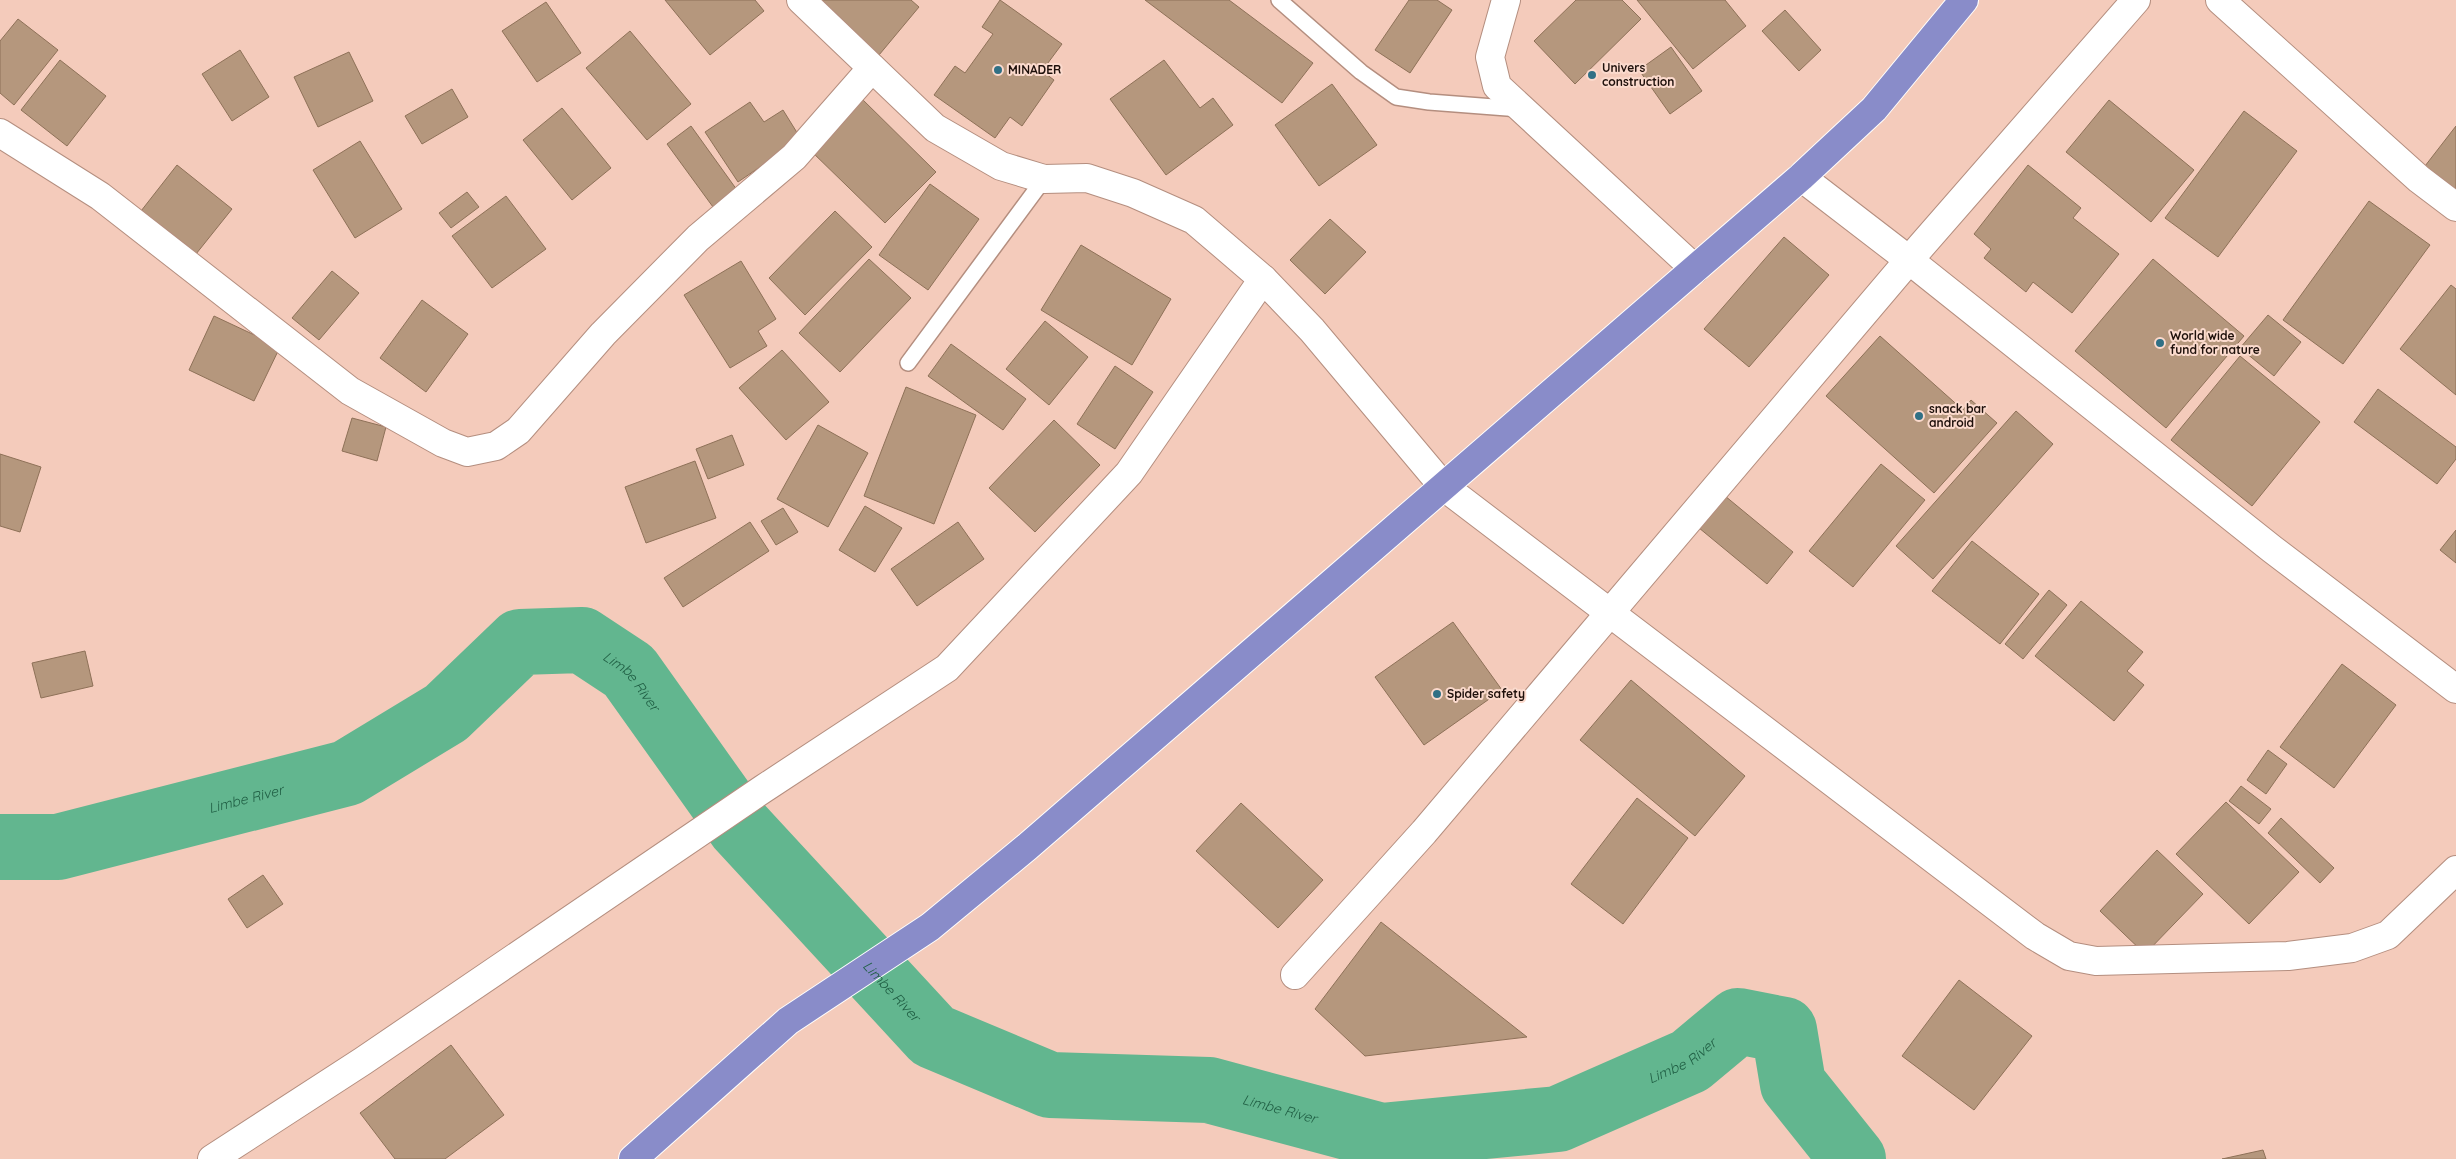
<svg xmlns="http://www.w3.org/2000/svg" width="2456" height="1159" viewBox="0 0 2456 1159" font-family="Quicksand,sans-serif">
	<rect width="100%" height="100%" fill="#f4cbbb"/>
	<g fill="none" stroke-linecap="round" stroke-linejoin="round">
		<path stroke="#62b68f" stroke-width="66" id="s1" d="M0,847H58L347,773L446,713L520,642L582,640L629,671L740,827L933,1036L1050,1085L1209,1090L1381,1136L1558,1119L1690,1061L1738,1021L1784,1030L1793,1084L1853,1159"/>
	</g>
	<g fill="#b5977d" stroke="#8e7158">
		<polygon points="665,0 755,0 764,11 710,55"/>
		<polygon points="816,0 911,0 919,7 879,55 815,2"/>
		<polygon points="1000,0 1062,44 1042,71 1054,80 1022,126 1010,117 995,138 934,95 955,66 965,73 993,34 982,27"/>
		<polygon points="1145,0 1229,0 1313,63 1282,103"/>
		<polygon points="1409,0 1437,0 1452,10 1410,73 1375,50"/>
		<polygon points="1576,0 1622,0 1641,19 1575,84 1534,41"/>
		<polygon points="1637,0 1725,0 1746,26 1693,69"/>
		<polygon points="546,2 581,53 537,82 502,31"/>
		<polygon points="1785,10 1821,50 1799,71 1762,31"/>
		<polygon points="18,19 58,50 14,105 0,93 0,41"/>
		<polygon points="630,31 691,104 647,140 586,68"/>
		<polygon points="1671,47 1702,91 1670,114 1639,70"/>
		<polygon points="240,50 269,97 232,121 202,74"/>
		<polygon points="349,52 373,101 318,127 294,77"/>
		<polygon points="60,60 106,96 67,146 21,110"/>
		<polygon points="1164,60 1200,108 1213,98 1233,125 1166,175 1110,99"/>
		<polygon points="1332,84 1377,145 1319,186 1275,125"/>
		<polygon points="452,89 468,117 422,144 405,116"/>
		<polygon points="860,97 936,172 885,223 809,149"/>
		<polygon points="2109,100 2194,170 2151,222 2066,152"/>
		<polygon points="750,102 764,122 783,110 801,139 738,182 705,132"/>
		<polygon points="562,108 611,168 572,200 523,140"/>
		<polygon points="2244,111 2297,151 2218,257 2165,218"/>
		<polygon points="691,126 737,190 713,207 667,144"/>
		<polygon points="2456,126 2456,191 2425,166"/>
		<polygon points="360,141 402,209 355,238 313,170"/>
		<polygon points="177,165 232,209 196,254 141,211"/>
		<polygon points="2028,165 2081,208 2073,218 2119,254 2072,313 2033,282 2026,292 1984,258 1991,249 1974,234"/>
		<polygon points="930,184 979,219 928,290 879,255"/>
		<polygon points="467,192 479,207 451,228 439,213"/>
		<polygon points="506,196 546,249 492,288 452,236"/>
		<polygon points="2369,201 2430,245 2343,364 2283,320"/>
		<polygon points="835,211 872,247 805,315 769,278"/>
		<polygon points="1330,219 1366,252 1325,294 1290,260"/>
		<polygon points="1784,237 1829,275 1749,367 1704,329"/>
		<polygon points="1081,245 1171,299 1132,365 1041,310"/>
		<polygon points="869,259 911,298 840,372 799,333"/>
		<polygon points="2153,259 2244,336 2166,428 2075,351"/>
		<polygon points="741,261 776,319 758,331 767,346 730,368 684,295"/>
		<polygon points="332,271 359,293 319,340 292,318"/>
		<polygon points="2451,285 2456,289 2456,395 2400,349"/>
		<polygon points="422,300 468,334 426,392 380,358"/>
		<polygon points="2268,315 2301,342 2274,376 2240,348"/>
		<polygon points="214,316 280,347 254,401 189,370"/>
		<polygon points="1045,321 1088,357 1049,405 1006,369"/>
		<polygon points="1880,336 1963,410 1971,400 1997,423 1934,493 1826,396"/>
		<polygon points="951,344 1026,399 1003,430 928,376"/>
		<polygon points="782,350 829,402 786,440 739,388"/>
		<polygon points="2240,356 2320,422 2252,506 2171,440"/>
		<polygon points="1115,366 1153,392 1115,449 1077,424"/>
		<polygon points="906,387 976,415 934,524 864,496"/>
		<polygon points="2378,389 2456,447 2456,459 2437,484 2354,422"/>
		<polygon points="2016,411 2053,444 1933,579 1896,546"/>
		<polygon points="352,418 386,427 377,461 342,451"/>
		<polygon points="1054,420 1100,465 1035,532 989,488"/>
		<polygon points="818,425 868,453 828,527 777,499"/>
		<polygon points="732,435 744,465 708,479 696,449"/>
		<polygon points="0,454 41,467 20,532 0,526"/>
		<polygon points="695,461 716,518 646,543 625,487"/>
		<polygon points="1881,464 1925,500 1853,587 1809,551"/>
		<polygon points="1719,491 1793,552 1767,584 1693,523"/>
		<polygon points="865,506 902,528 875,572 839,550"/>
		<polygon points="783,508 798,532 776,545 761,521"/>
		<polygon points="750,522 769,551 683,607 664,578"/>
		<polygon points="958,522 984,559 917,606 891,569"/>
		<polygon points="2456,530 2456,563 2440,550"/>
		<polygon points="1972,541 2039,594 2000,644 1932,591"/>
		<polygon points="2049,590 2067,605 2023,659 2005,644"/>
		<polygon points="2081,601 2143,652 2127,671 2144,685 2114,721 2035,656"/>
		<polygon points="1453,622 1502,690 1424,745 1375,677"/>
		<polygon points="85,651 93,686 41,698 32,663"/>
		<polygon points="2342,664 2396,705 2334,788 2280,747"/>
		<polygon points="1631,680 1745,776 1695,836 1580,740"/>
		<polygon points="2268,750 2287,764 2266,794 2247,780"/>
		<polygon points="2241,786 2271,809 2259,824 2229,801"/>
		<polygon points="1637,798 1688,838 1623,924 1571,884"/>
		<polygon points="2226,802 2299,872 2249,924 2176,854"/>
		<polygon points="1241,803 1323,880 1278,928 1196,851"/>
		<polygon points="2281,818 2334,868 2320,883 2268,833"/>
		<polygon points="2157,850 2203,894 2145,954 2100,911"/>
		<polygon points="263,875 283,904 247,928 228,899"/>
		<polygon points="1381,922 1527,1037 1365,1056 1315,1009"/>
		<polygon points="1959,980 2032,1036 1974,1110 1902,1056"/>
		<polygon points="451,1045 504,1115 445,1159 395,1159 360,1113"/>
		<polygon points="2263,1150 2266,1159 2222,1159"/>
	</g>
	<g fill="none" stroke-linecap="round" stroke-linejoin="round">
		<defs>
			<g id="lane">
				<polyline points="1279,0 1361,72 1396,97 1429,102 1520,109"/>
				<polyline points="908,363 1044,179"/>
			</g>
			<g id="street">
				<polyline points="801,0 935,128 1001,166 1044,179 1087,178 1133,193 1194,220 1263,279 1312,330 1443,486 2035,936 2069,956 2096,961 2288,956 2352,948 2388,935 2456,870"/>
				<polyline points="1506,0 1490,57 1497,86 1695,269"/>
				<polyline points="2220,0 2419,179 2456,207"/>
				<polyline points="0,133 100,196 350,391 443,443 467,452 496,446 518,431 603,334 698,238 794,157 872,68"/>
				<polyline points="1801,177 1909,260 2272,549 2456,689"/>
				<polyline points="1295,975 1424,832 1909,260 2136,0"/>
				<polyline points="212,1159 363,1061 763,789 947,668 1129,473 1263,279"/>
			</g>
			<polyline id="highway" points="633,1159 788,1021 930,927 1027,847 1801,177 1874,109 1964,0"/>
		</defs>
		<use href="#lane" stroke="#b48e7f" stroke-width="18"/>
		<use href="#street" stroke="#b48e7f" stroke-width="30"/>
		<use href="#highway" stroke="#fff" stroke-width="30"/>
		<use href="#lane" stroke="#fff" stroke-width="15"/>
		<use href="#street" stroke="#fff" stroke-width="28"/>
		<use href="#highway" stroke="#898cc9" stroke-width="28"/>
	</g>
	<g fill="#317085" stroke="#fbdacd" stroke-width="2">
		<circle cx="998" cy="70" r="5"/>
		<circle cx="1592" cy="75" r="5"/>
		<circle cx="2160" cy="343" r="5"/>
		<circle cx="1919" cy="416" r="5"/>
		<circle cx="1437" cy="694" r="5"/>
	</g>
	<g text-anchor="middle" stroke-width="4" stroke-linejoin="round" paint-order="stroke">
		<g font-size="12" font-weight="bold" fill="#1e100b" stroke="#fbdacd" text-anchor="start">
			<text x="1602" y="72">Univers<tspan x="1602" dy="14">construction</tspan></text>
			<text x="1008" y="74">MINADER</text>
			<text x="2170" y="340">World wide<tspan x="2170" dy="14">fund for nature</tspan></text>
			<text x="1929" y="413">snack bar<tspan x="1929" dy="14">android</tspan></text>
			<text x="1447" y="698">Spider safety</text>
		</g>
		<g font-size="14" font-style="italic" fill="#205f44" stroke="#fbdacd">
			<text dy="5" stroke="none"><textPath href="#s1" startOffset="702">Limbe River</textPath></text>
			<text dy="5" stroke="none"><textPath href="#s1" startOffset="252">Limbe River</textPath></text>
			<text dy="5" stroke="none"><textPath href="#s1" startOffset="1108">Limbe River</textPath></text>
			<text dy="5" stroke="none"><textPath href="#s1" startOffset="1948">Limbe River</textPath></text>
			<text dy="5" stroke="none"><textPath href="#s1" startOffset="1528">Limbe River</textPath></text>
		</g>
	</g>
</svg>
